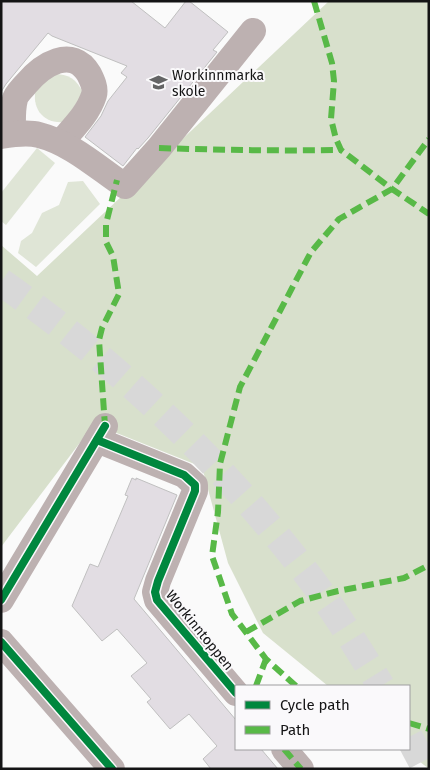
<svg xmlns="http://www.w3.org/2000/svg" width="430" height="770" viewBox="0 0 430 770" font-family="'Fira Sans',sans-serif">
	<rect width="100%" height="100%" fill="#fafafa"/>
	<g fill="#dfe5d6">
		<path d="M54,74C68,74 77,79 83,93L64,122C43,124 31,108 36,88Z"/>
		<polygon points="37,148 55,163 6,225 1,221 1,193"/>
		<polygon points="83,181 100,204 36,267 18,253 21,241 32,233 42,213 59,205 68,182"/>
	</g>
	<polygon fill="#d8e0cc" points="329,1 429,1 429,769 404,749 409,749 409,686 328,686 263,633 228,563 202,467 94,424 1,547 1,245 37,276"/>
	<g fill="#e2dde3" stroke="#c0c0c0">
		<polygon points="1,1 131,1 165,28 186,1 189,1 228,32 213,50 217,52 148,138 138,149 137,148 123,166 85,137 101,116 108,101 127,77 121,73 127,66 52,36 48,33 6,84 1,92"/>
		<polygon points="132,478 136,480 136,478 177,495 134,599 236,720 236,749 261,749 278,769 211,769 203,759 217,746 189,714 170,729 147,702 151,699 131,676 147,663 117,629 102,641 72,606 90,564 98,567 128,496 125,495"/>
	</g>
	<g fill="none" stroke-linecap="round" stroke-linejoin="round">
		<g stroke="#d8d8d8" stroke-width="28" stroke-dasharray="28 14" stroke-linecap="butt">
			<path d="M1,282C116,363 218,458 304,570C332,606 357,647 381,686"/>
			<polyline points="409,737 426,769"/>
		</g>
		<g stroke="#bdb1b1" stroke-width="26">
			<path d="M13,134C13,123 12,110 15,99C16,94 23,88 26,84C42,65 72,45 89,74C92,80 96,88 94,95C88,114 73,128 61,142"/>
			<path d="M1,136C13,134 28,132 39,135C71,143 98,168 125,186L159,148L253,31"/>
			<polyline points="97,440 184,475 195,485 195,491 158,581 155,592 157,600 236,693"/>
			<polyline points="1,600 105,426"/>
			<polyline points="1,642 112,769"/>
			<polyline points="284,749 301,769"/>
		</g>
		<g stroke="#58b947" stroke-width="6" stroke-dasharray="12 6" stroke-linecap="butt">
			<polyline points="314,1 332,63 334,81 331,119 336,139 341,150 392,189 429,214"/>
			<path d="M159,148C220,150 280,151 341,150"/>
			<polyline points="104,428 105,426 99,340 102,328 119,294 113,256 106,242 106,224 117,180"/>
			<polyline points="246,632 300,601 338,591 404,578 429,565"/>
			<polyline points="256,686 266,659"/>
			<polyline points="296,686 266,659 232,614 212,556 218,512 220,464 240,387 311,252 339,219 392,189 429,139"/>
			<polyline points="409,723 429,729"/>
			<polyline points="284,749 301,769"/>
		</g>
		<defs>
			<g id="cycleway">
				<polyline points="97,440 184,475 195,485 195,491 158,581 155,592 157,600 236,693"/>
				<polyline points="1,600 105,426"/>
				<polyline points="1,642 112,769"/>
			</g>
		</defs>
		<use href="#cycleway" stroke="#faf9fb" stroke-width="11"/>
		<use href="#cycleway" stroke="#00873e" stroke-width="8"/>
	</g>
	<defs>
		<symbol id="school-bare" viewBox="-9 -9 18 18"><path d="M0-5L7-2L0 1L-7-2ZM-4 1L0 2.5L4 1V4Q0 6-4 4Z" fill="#646465" stroke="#faf9fb" stroke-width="2.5" paint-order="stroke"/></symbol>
	</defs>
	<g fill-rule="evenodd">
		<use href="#school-bare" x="146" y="70" width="25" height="25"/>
	</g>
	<g text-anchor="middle" stroke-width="4" stroke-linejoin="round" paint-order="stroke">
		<g font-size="14" fill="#141415" stroke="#faf9fb" text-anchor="start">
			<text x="172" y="80">Workinnmarka<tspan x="172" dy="16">skole</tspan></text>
		</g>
		<g font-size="14" fill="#141415" stroke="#faf9fb">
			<text transform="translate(200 630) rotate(51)" y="5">Workinntoppen</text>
		</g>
	</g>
	<rect width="430" height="770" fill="none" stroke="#141415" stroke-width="5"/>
	<rect x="235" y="685" width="175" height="65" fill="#faf9fb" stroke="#9e9d9f"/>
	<rect x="245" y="701" width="25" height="8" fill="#00873e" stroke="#9e9d9f"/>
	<text x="280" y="710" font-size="15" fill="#141415">Cycle path</text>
	<rect x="245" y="726" width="25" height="8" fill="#58b947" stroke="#9e9d9f"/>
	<text x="280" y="735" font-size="15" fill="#141415">Path</text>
</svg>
